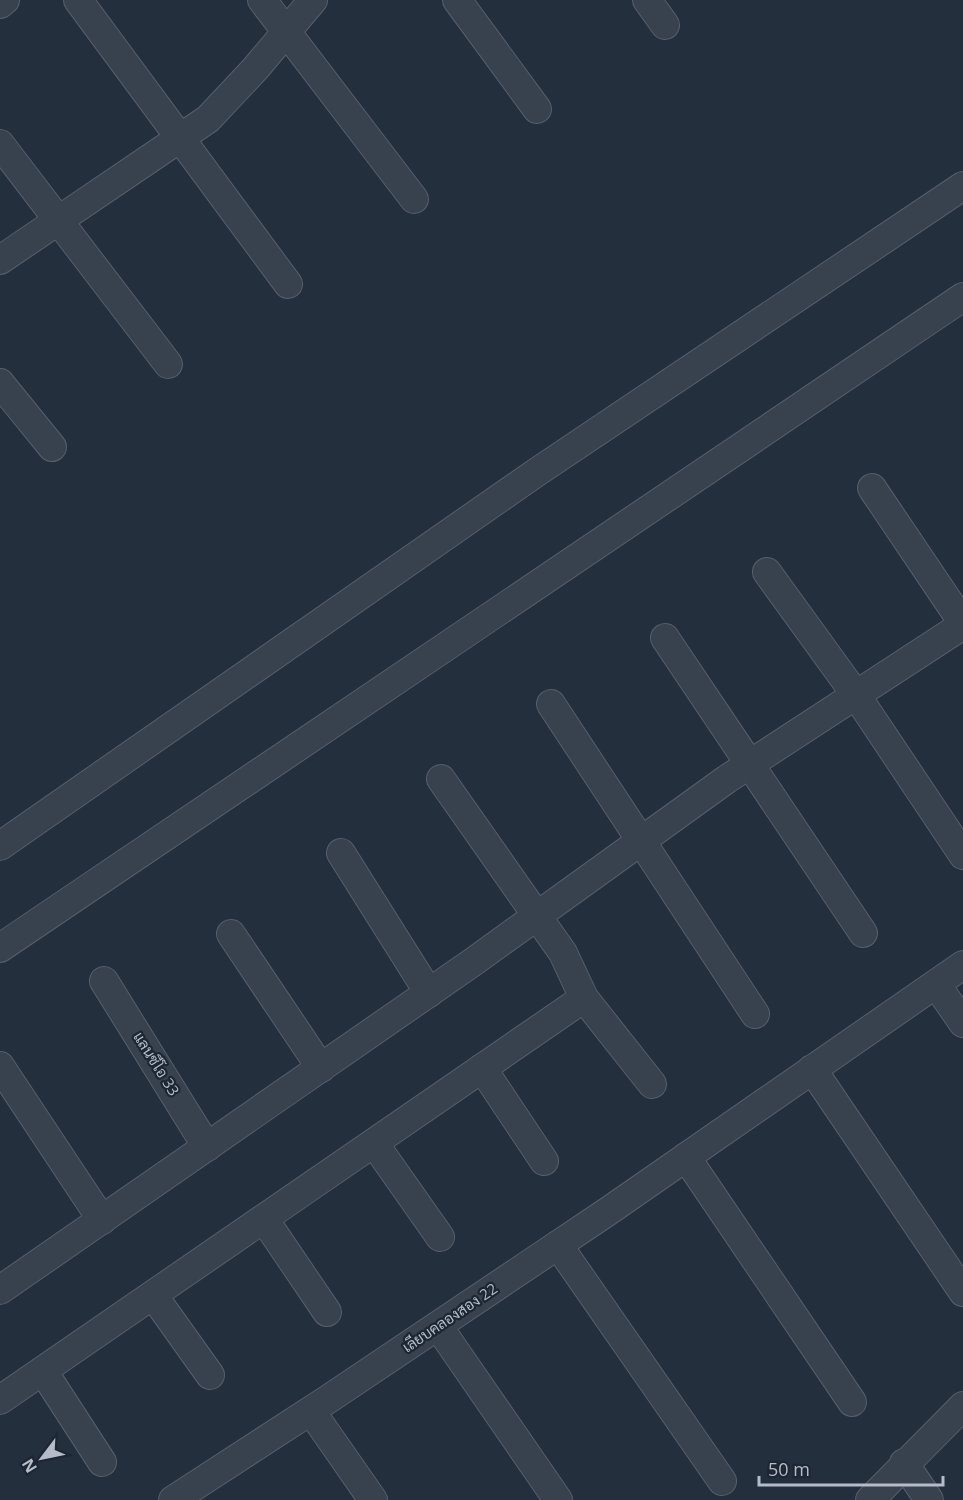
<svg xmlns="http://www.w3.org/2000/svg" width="963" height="1500" viewBox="0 0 963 1500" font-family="'Open Sans',Sarabun,sans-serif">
	<rect width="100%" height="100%" fill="#242f3e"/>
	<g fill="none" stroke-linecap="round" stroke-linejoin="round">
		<defs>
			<g id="minor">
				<polyline points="78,0 288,284"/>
				<polyline points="262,0 414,199"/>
				<polyline points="457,0 537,109"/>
				<polyline points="647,0 665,25"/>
				<polyline points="0,4 5,0"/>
				<polyline points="0,144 168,364"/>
				<polyline points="0,260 208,119 255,69 313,0"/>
				<polyline points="0,383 52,447"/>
				<polyline points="872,488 963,623"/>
				<polyline points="767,572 856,695 963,855"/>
				<polyline points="665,638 863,933"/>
				<polyline points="551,704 755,1014"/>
				<polyline points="441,779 563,953 584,998 652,1084"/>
				<polyline points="0,846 537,472 963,186"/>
				<polyline points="341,853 429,993"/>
				<polyline points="231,934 321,1068"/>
				<polyline points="0,948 963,297"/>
				<polyline points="104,981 207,1147"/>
				<polyline points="936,984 963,1023"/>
				<polyline points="0,1066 102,1220"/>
				<polyline points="482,1068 544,1161"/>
				<polyline points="812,1069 963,1292"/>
				<polyline points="374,1143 440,1237"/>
				<polyline points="686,1157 852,1402"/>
				<polyline points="264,1219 327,1312"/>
				<polyline points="558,1245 722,1481"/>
				<polyline points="0,1290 473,962 727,779 963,625"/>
				<polyline points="153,1295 210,1375"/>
				<polyline points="438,1326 558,1500"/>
				<polyline points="43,1371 102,1462"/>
				<polyline points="0,1400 584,998"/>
				<polyline points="311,1411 373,1500"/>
				<polyline points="904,1463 929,1500"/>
				<polyline points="173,1500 327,1400 607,1212 963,965"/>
				<polyline points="870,1500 963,1406"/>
			</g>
		</defs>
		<use href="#minor" stroke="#565f6c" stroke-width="30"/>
		<use href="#minor" stroke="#38414e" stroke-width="28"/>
	</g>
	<g text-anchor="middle" stroke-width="4.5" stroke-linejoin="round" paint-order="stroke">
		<g font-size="15" fill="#b4bcc9" stroke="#1d2633">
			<text transform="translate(156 1064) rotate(58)" y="5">แลนซีโอ 33</text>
			<text transform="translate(450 1318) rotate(-34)" y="5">เลียบคลองสอง 22</text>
		</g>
	</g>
	<g transform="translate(42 1458) rotate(238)" stroke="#1d2633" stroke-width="4.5" paint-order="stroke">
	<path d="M0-4.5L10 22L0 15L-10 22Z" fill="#b4bcc9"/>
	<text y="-9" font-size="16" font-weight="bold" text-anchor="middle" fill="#b4bcc9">N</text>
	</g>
	<path d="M759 1476v9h184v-9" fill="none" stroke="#b4bcc9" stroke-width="3"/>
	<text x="768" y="1476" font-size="18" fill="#b4bcc9" stroke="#1d2633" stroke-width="4.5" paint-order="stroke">50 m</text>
</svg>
